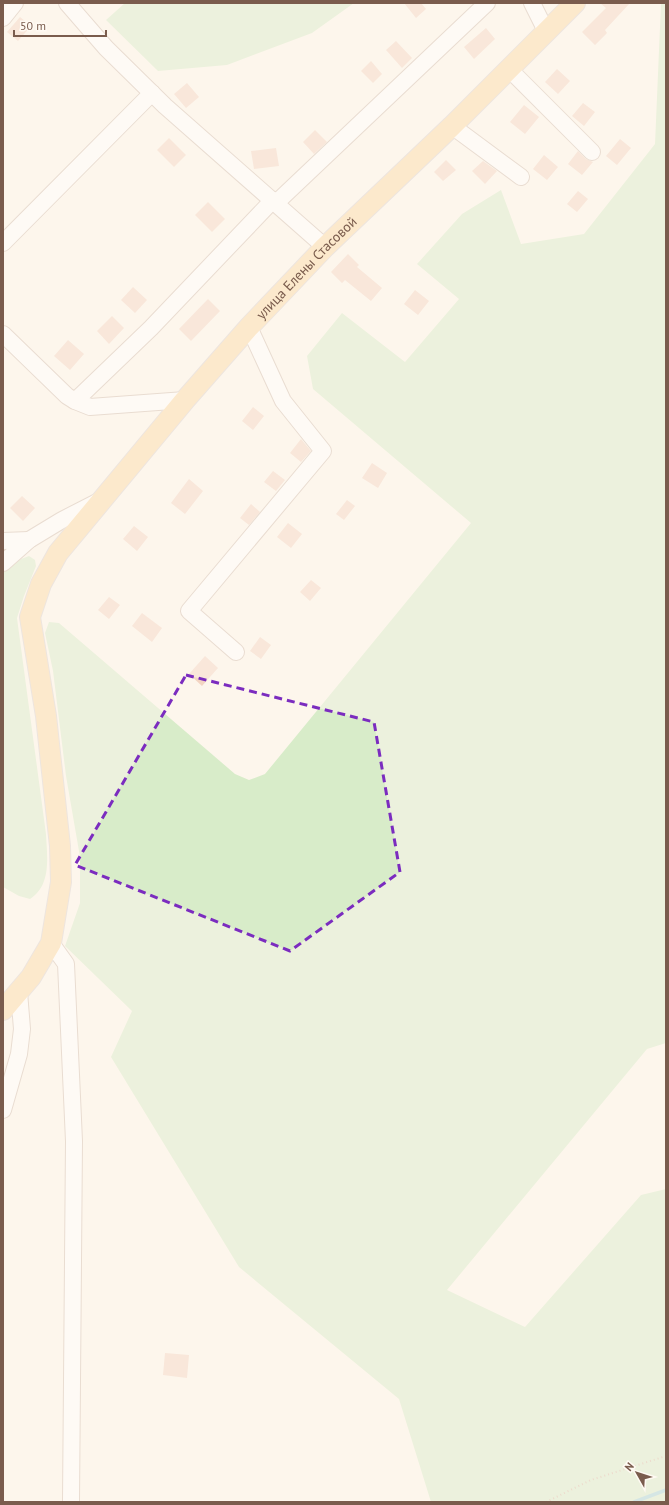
<svg xmlns="http://www.w3.org/2000/svg" width="669" height="1505" viewBox="0 0 669 1505" font-family="'PT Sans',sans-serif">
	<rect width="100%" height="100%" fill="#fdf6ec"/>
	<g fill="#d8ecc9">
		<polygon points="125,3 354,3 312,33 227,65 158,71 106,20"/>
		<polygon points="661,3 666,3 666,1043 647,1049 447,1290 525,1327 641,1195 666,1189 666,1502 431,1502 399,1399 239,1267 111,1057 132,1011 65,946 80,903 80,857 66,776 53,671 45,633 49,622 59,623 235,774 249,780 265,774 471,523 313,389 307,356 342,313 405,362 459,299 417,264 462,214 501,190 521,244 584,234 655,144"/>
		<path d="M29,556L35,560L36,566L24,596L17,618L46,834C47,856 52,885 30,899L19,896L3,887V572L21,559Z"/>
	</g>
	<g fill="none" stroke-linecap="round" stroke-linejoin="round">
		<polyline stroke="#a5d3da" stroke-width="3.5" points="634,1502 666,1490"/>
	</g>
	<g fill="#f3d5c3">
		<polygon points="404,3 421,3 426,9 416,18"/>
		<polygon points="600,3 630,3 605,30 607,33 595,45 582,32 606,8"/>
		<polygon points="20,17 31,26 18,41 7,32"/>
		<polygon points="486,28 495,39 474,59 464,47"/>
		<polygon points="396,41 412,58 402,68 386,50"/>
		<polygon points="371,61 382,74 373,83 361,71"/>
		<polygon points="557,69 570,81 558,94 545,82"/>
		<polygon points="187,83 199,97 186,108 174,94"/>
		<polygon points="583,103 595,112 584,126 572,116"/>
		<polygon points="524,105 539,117 525,134 510,122"/>
		<polygon points="315,130 327,142 314,154 303,142"/>
		<polygon points="169,138 186,155 174,167 157,150"/>
		<polygon points="620,139 631,148 617,165 606,156"/>
		<polygon points="276,148 279,166 254,169 251,151"/>
		<polygon points="578,151 586,159 593,162 582,175 568,164"/>
		<polygon points="544,155 558,167 547,180 533,169"/>
		<polygon points="446,160 456,170 443,181 434,172"/>
		<polygon points="483,161 497,171 485,184 472,171"/>
		<polygon points="578,191 588,199 577,212 567,204"/>
		<polygon points="208,202 225,219 212,232 195,215"/>
		<polygon points="348,254 359,265 357,267 382,288 371,301 345,280 342,283 331,272"/>
		<polygon points="133,287 147,300 135,313 121,300"/>
		<polygon points="415,290 429,301 418,315 404,304"/>
		<polygon points="208,299 220,311 191,341 179,329"/>
		<polygon points="112,316 124,328 109,344 97,331"/>
		<polygon points="68,340 84,354 70,370 54,356"/>
		<polygon points="253,407 264,416 253,430 242,421"/>
		<polygon points="301,439 311,451 301,462 290,453"/>
		<polygon points="372,463 387,473 378,488 362,478"/>
		<polygon points="273,471 285,480 276,491 264,482"/>
		<polygon points="189,479 203,491 185,514 171,503"/>
		<polygon points="22,496 35,508 23,521 10,508"/>
		<polygon points="347,500 355,506 344,520 336,514"/>
		<polygon points="251,504 260,512 249,525 240,518"/>
		<polygon points="288,523 302,534 291,548 277,537"/>
		<polygon points="134,526 148,537 137,551 123,539"/>
		<polygon points="311,580 321,588 310,601 300,592"/>
		<polygon points="109,597 120,605 109,619 98,610"/>
		<polygon points="142,613 162,628 152,642 132,626"/>
		<polygon points="260,637 271,645 261,659 250,651"/>
		<polygon points="205,656 218,668 202,686 189,674"/>
		<polygon points="165,1353 189,1355 187,1378 163,1375"/>
	</g>
	<g fill="none" stroke-linecap="round" stroke-linejoin="round">
		<defs>
			<g id="minor">
				<polyline points="67,3 106,48 165,106 325,247"/>
				<polyline points="532,3 546,31"/>
				<polyline points="3,18 15,3"/>
				<polyline points="508,68 592,152"/>
				<polyline points="452,126 521,177"/>
				<polyline points="276,203 487,3"/>
				<polyline points="3,243 152,93"/>
				<polyline points="3,334 67,396 75,401 90,407 185,400"/>
				<polyline points="75,401 151,328 273,200"/>
				<polyline points="3,541 29,540"/>
				<polyline points="3,563 29,540 62,520 99,501"/>
				<polyline points="236,652 189,611 323,451 283,401 249,327"/>
				<polyline points="51,943 66,964 74,1141 71,1502"/>
				<polyline points="3,1110 19,1054 22,1029 19,992"/>
			</g>
			<g id="major">
				<path id="s1" d="M3,1010L31,977L51,943L61,882L60,846L46,716L30,617L41,584L58,553L185,400L249,327L325,247L452,126L575,3"/>
			</g>
		</defs>
		<use href="#minor" stroke="#d1beb0" stroke-width="18"/>
		<use href="#major" stroke="#dad1cd" stroke-width="22"/>
		<polyline stroke="#d9b8a5" stroke-width="2" stroke-dasharray="1 3" stroke-linecap="butt" points="546,1502 591,1480 666,1456"/>
		<use href="#minor" stroke="#fff" stroke-width="16"/>
		<use href="#major" stroke="#fbd9a5" stroke-width="20"/>
	</g>
	<path d="M0 0H669V1505H0ZM186,675L374,722L400,872L290,951L75,865Z" fill="#fdf6ec" fill-opacity=".55" fill-rule="evenodd"/>
	<path fill="none" stroke="#7b2cbf" stroke-width="3" stroke-dasharray="8 5" stroke-linejoin="round" d="M186,675L374,722L400,872L290,951L75,865Z"/>
	<g text-anchor="middle" stroke-width="4" stroke-linejoin="round" paint-order="stroke">
		<g font-size="14" fill="#7a5c4d" stroke="#fffaf3">
			<text dy="5" stroke="none"><textPath href="#s1" startOffset="860">улица Елены Стасовой</textPath></text>
		</g>
	</g>
	<rect width="669" height="1505" fill="none" stroke="#7a5c4d" stroke-width="8"/>
	<g transform="translate(637 1473) rotate(309)" stroke="#fffaf3" stroke-width="3" paint-order="stroke">
	<path d="M0-3L7 15L0 10L-7 15Z" fill="#7a5c4d"/>
	<text y="-6" font-size="11" font-weight="bold" text-anchor="middle" fill="#7a5c4d">N</text>
	</g>
	<path d="M14 30v6h92v-6" fill="none" stroke="#7a5c4d" stroke-width="2"/>
	<text x="20" y="30" font-size="12" fill="#7a5c4d" stroke="#fffaf3" stroke-width="3" paint-order="stroke">50 m</text>
</svg>
